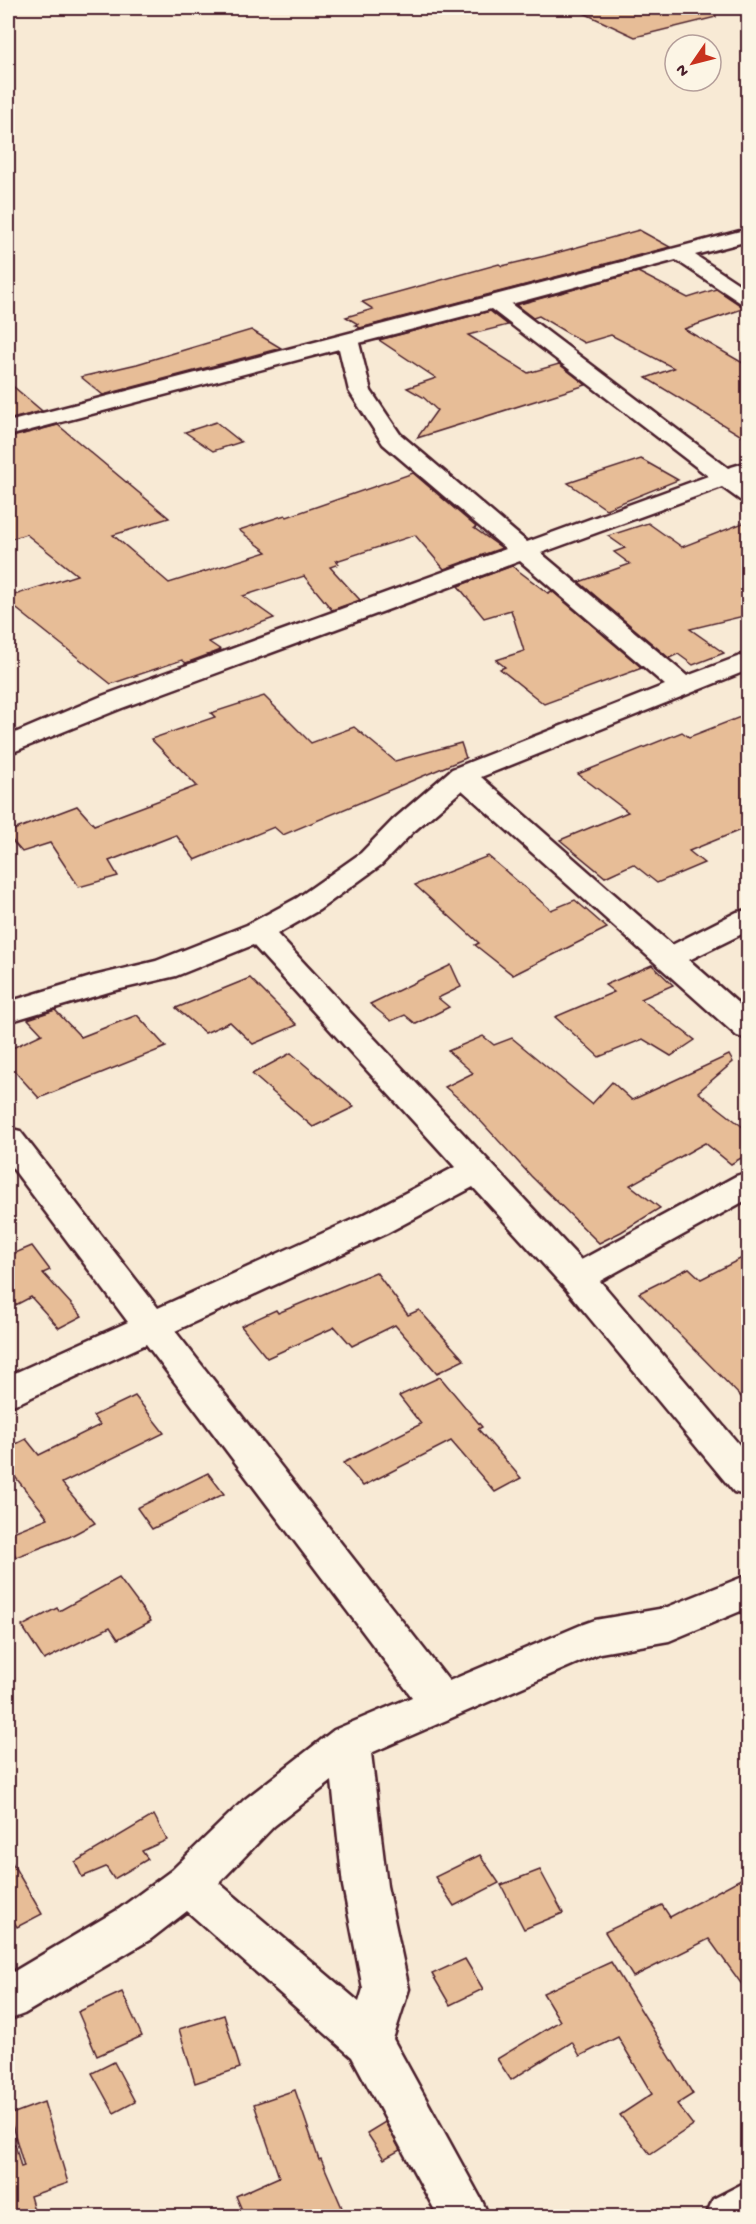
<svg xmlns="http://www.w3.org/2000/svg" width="756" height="2224" viewBox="0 0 756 2224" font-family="'Gochi Hand',sans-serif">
	<rect width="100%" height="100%" fill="#f8ead5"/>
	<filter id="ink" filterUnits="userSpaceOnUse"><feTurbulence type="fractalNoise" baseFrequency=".0167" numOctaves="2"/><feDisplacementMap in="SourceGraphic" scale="12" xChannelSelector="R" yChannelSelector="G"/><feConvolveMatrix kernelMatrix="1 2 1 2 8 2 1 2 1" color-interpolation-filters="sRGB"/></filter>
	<g filter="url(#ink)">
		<g fill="#e7bd97" stroke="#4a1f2b" stroke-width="1.5">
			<polygon points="573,8 715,8 716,17 635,37"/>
			<polygon points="639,230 670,247 360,328 355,325 358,324 346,317 373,309 362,302 499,264 502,266 545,256"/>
			<polygon points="638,272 688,298 716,289 740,305 748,307 684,329 748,366 748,440 646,378 674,368 611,335 584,343 539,316 533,318 516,305"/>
			<polygon points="490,311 508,325 468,335 528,373 559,364 586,385 417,438 437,410 423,397 407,388 436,378 379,340"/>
			<polygon points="251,330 281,348 103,395 81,377 137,364"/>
			<polygon points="8,382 42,411 8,420"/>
			<polygon points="216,422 241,442 213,451 185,432"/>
			<polygon points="58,425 169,518 113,535 169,583 267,552 239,530 285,515 287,517 413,473 476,527 474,528 502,548 444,569 415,535 336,561 339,564 330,567 360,600 332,610 304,576 243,596 274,618 209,642 221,650 186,663 182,660 111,684 8,602 8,597 77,575 26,534 8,540 8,438"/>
			<polygon points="641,459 678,480 606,509 568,483"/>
			<polygon points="748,521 748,615 690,629 724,653 693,665 678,654 669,658 579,582 630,564 614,552 625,548 608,536 648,523 682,547"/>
			<polygon points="512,566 548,593 552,591 642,668 544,704 500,669 505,667 496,660 524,651 511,610 484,618 458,586"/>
			<polygon points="264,696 311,743 354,727 395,761 461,743 466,758 283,835 274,827 195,860 176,835 109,861 118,876 79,887 50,843 22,852 8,836 8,832 77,806 94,825 197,786 151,739 215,717 211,713"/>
			<polygon points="748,714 748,827 689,851 704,863 657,883 633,864 605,877 560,840 628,812 578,774 682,732 689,737"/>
			<polygon points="488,856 551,910 575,900 607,928 513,975 475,945 479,943 415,885"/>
			<polygon points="451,965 461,987 438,998 449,1007 416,1024 405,1015 391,1021 370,1004"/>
			<polygon points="652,965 673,985 641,999 695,1040 671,1056 643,1039 599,1057 555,1017 614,992 605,985"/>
			<polygon points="250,978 297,1025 253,1044 230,1022 205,1033 176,1008"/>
			<polygon points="55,1010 81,1037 137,1015 166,1047 39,1098 8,1064 8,1050 42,1034 28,1019"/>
			<polygon points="483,1036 494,1045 512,1038 592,1104 612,1082 632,1100 729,1055 733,1062 698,1092 748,1131 748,1154 731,1164 705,1143 630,1185 660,1208 621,1232 599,1243 531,1176 464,1103 445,1087 473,1073 448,1051"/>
			<polygon points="291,1053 354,1107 313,1127 252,1074"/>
			<polygon points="32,1246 50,1270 43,1273 82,1316 59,1328 31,1297 8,1309 8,1256"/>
			<polygon points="748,1255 748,1404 639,1293 689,1268 701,1279"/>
			<polygon points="376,1272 408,1315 419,1310 464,1360 437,1373 395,1325 352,1346 335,1327 267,1358 241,1326 276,1310 278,1313"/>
			<polygon points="440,1377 482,1427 478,1429 521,1478 495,1492 451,1441 363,1486 343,1463 421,1424 399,1396"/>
			<polygon points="135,1396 164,1433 62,1483 95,1523 69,1537 16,1557 8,1540 8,1534 48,1518 8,1468 8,1448 26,1439 39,1455 100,1425 93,1416"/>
			<polygon points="208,1473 224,1494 152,1529 137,1508"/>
			<polygon points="119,1578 151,1621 118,1639 110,1627 44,1660 22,1626 57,1608 59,1611"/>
			<polygon points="154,1815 167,1840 142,1851 148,1859 114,1879 106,1867 82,1877 75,1862"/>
			<polygon points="480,1855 499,1883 454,1906 435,1877"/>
			<polygon points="8,1856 42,1914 17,1927 8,1912"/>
			<polygon points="540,1870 563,1913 524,1929 501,1885"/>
			<polygon points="748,1875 748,1993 709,1939 633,1977 605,1932 662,1905 670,1917"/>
			<polygon points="465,1959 483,1989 450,2005 432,1974"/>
			<polygon points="611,1962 693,2094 677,2104 693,2125 650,2154 620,2115 652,2094 618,2037 580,2056 572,2042 511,2080 497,2059 560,2021 543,1993"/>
			<polygon points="122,1992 142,2036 97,2056 78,2012"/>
			<polygon points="224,2015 240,2068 195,2083 179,2029"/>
			<polygon points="114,2062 135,2102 114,2113 92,2073"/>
			<polygon points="295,2090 319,2160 321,2159 346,2217 245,2217 236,2196 279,2177 254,2104"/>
			<polygon points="44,2102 68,2183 30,2196 36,2217 8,2217 8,2145 15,2144 21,2167 24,2166 9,2115"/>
			<polygon points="385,2122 400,2150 384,2159 367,2133"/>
		</g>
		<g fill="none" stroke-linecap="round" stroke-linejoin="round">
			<defs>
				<g id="minor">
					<path d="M748,229V241L695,255L748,290V305L741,303L676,260L511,304L728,468L748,462V477L742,479L748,484V502L740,500L722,487L541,553L687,676L748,653V670L481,777L672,945L737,912L748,910V931L689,960L748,1012V1039L737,1036L462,790L413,832L381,865L319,910L277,934L581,1260L736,1176L748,1172V1199L600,1281L748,1455V1496L734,1492L564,1287L473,1187L387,1233L175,1331L449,1681L581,1625L595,1620L665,1608L748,1575V1608L669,1641L600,1653L371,1753L387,1886L409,1989L393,2039L481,2199L489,2216H438L352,2057L187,1911L151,1939L24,2014L8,2020V1975L119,1909L172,1870L244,1800L334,1730L412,1697L146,1344L21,1402L8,1406V1376L128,1322L8,1162V1128L20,1131L158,1308L363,1215L455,1167L253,945L176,976L112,991L8,1022V1002L94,976L156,961L247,925L297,898L361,853L393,820L452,769L665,685L520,561L122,708L8,754V736L102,696L506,549L383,444L349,391L339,349L8,436V422ZM491,309L708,476L527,542L400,434L371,391L359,343ZM332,1781L343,1886L363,1989L359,2002L219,1883L274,1826Z"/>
					<polygon points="748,2181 748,2216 706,2216 713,2199"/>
				</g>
			</defs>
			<use href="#minor" stroke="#4a1f2b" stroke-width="5"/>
			<use href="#minor" fill="#fcf5e5" fill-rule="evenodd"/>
		</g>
	</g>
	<rect width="756" height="2224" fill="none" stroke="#fcf5e5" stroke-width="30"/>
	<rect x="15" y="15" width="726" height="2194" fill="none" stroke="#4a1f2b" stroke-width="2" filter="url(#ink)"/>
	<g transform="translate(693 63) rotate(235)"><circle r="28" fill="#fcf5e5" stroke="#b59f9b" stroke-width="1.5"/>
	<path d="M0-4.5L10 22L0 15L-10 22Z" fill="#c8321e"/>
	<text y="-9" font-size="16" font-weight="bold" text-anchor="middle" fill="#4a1f2b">N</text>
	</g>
</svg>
